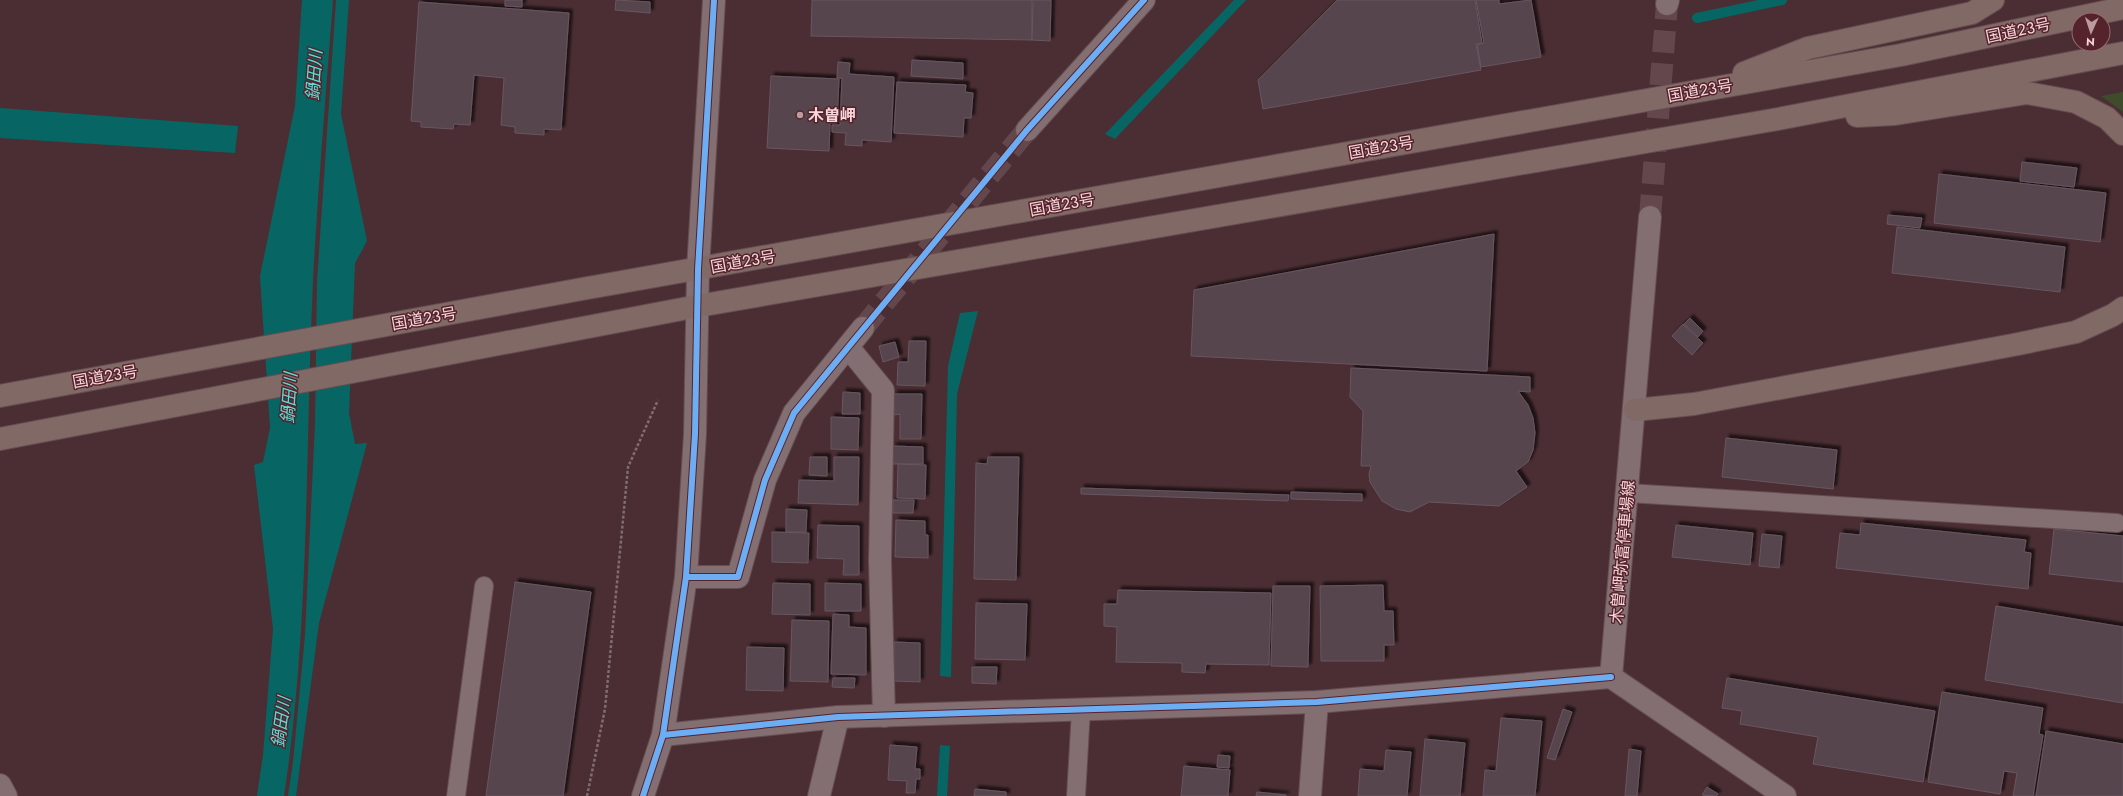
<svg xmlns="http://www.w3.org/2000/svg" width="2123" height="796" viewBox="0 0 2123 796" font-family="Jost,'Noto Sans JP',sans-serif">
	<defs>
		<filter id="shadow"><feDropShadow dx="3.5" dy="-3.5" stdDeviation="1" flood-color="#0009"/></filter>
	</defs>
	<rect width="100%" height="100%" fill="#4a2e33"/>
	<polygon fill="#3f4c2b" points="2123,92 2123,112 2101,96"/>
	<g fill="#076663">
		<path d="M302,0H333C326,93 318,187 313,280C305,452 310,625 284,796H257L263,755L273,629L254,465L263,462L270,428L260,276L295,106Z"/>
		<polygon points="336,0 349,0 341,114 367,241 355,263 349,413 355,444 367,443 319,623 296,796 288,796 293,762 305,635 315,423 317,281"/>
		<polygon points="1234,0 1246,0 1115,139 1105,134"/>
		<polygon points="0,108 238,126 235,153 0,138"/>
		<polygon points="978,311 957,394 951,677 940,676 948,366 960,313"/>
		<polygon points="940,745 950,746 947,796 937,796"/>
	</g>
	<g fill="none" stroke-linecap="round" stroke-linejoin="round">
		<polyline stroke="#076663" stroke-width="10" points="1697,18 1782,0"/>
	</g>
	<g fill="#56454e" stroke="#695660" filter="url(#shadow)">
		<polygon points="505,0 522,0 522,7 505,6"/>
		<polygon points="616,0 650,2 650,13 615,10"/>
		<polygon points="812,0 1032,0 1032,40 811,36"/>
		<polygon points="1033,0 1051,0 1050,41 1032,40"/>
		<polygon points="1337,0 1475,0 1482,43 1476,44 1481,70 1263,109 1258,80"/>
		<polygon points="1476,0 1499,0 1499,4 1531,0 1541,57 1481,67 1477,45 1484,43"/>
		<polygon points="419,2 569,13 561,130 544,129 544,135 515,133 515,127 501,125 504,78 474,75 470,125 454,124 453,129 421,127 421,122 411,121"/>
		<polygon points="912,60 963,63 963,79 911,76"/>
		<polygon points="838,62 850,63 849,74 894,77 891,142 862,140 862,146 845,145 846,133 832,132 832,125 840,125 842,78 837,78"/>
		<polygon points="771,76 839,79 837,123 830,123 829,151 767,148"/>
		<polygon points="897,82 966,85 965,92 973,93 971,118 964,118 963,137 894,133"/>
		<polygon points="2022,162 2077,168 2074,187 2020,181"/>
		<polygon points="1939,174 2106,193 2100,242 1934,223"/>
		<polygon points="1888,215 1922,218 1920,228 1887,224"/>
		<polygon points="1897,227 2065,247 2060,292 1892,273"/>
		<polygon points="1494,234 1487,371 1191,356 1194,290"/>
		<polygon points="1690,318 1703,331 1698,337 1684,324"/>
		<polygon points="1683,324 1703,343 1692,355 1672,336"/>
		<polygon points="909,341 926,341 925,386 897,385 898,362 908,362"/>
		<polygon points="895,342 899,357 883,362 879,346"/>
		<polygon points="1351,368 1530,377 1530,392 1518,391 1528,405 1533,418 1535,433 1533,450 1528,462 1516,471 1527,487 1499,506 1429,502 1410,512 1396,509 1382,501 1370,482 1369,474 1371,466 1361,466 1363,411 1350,397"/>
		<polygon points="843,392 860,393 860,414 842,414"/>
		<polygon points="894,394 922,394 921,439 900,439 900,414 894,415"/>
		<polygon points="831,417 859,418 858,450 831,449"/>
		<polygon points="1726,438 1837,450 1833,489 1722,477"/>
		<polygon points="893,446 923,447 923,464 893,464"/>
		<polygon points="810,457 827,457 827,476 809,475"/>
		<polygon points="834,457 859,457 858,505 798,503 799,480 834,481"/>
		<polygon points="988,457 1019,457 1016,580 974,579 976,463 987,464"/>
		<polygon points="898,464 926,465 925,499 897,498"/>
		<polygon points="1081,488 1289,495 1288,501 1081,494"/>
		<polygon points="1291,492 1362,494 1362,501 1291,499"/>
		<polygon points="893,500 914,500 913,513 893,513"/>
		<polygon points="786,509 807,510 806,532 786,532"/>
		<polygon points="896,520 925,521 925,535 928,535 928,558 895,557"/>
		<polygon points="1861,523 2026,540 2024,552 2031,553 2028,589 1836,568 1840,533 1860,535"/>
		<polygon points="818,525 859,526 859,575 843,575 844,559 817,558"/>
		<polygon points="1676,525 1753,533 1750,565 1672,557"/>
		<polygon points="2054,529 2123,536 2123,582 2049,574"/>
		<polygon points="772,532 809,533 808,563 772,562"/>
		<polygon points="1762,534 1782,536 1779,568 1759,566"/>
		<polygon points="515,582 591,592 563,796 486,796"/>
		<polygon points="773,583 810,584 810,615 772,614"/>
		<polygon points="825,583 861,584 861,611 825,611"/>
		<polygon points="1383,585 1384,611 1393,611 1394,645 1384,645 1384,661 1321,661 1320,586"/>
		<polygon points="1273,586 1310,586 1308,667 1271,666"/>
		<polygon points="1118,590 1271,593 1269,665 1206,664 1205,673 1182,672 1182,663 1116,662 1117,627 1104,626 1104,604 1117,604"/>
		<polygon points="976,603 1027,604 1025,660 975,659"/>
		<polygon points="1996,606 2123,627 2123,703 1985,680"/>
		<polygon points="833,614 849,615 849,627 866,628 866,675 831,674"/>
		<polygon points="792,620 829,621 828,682 790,681"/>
		<polygon points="894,642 920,643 920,682 894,681"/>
		<polygon points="747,647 784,648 783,691 746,690"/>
		<polygon points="972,667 997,667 996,684 972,683"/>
		<polygon points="833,678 855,678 854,688 832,687"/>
		<polygon points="1727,678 1935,711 1923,782 1813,764 1818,737 1740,724 1742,711 1722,708"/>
		<polygon points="1942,692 2043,708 2039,734 2043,735 2033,796 2013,796 2017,773 2004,771 2000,794 1928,782"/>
		<polygon points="1563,709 1572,712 1555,760 1547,758"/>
		<polygon points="1501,718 1542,721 1535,796 1483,796 1485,770 1496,771"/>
		<polygon points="2046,731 2123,744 2123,796 2036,796"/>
		<polygon points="1425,739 1465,743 1460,796 1420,796"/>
		<polygon points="890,745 917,747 915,769 920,769 920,779 916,779 915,793 906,793 907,781 888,780"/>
		<polygon points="1629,749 1641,751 1637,796 1625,796"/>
		<polygon points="1386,750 1411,752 1407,796 1358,796 1360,769 1384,771"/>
		<polygon points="1218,755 1230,756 1229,768 1217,767"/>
		<polygon points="1184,766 1230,770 1228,796 1181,796"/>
		<polygon points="1707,787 1718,794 1716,796 1702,795"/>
		<polygon points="975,789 1006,792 1006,796 974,796"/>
		<polygon points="1257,792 1286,795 1286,796 1256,796"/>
	</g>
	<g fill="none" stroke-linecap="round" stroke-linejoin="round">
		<polyline stroke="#64474c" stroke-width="22" stroke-dasharray="22 11" stroke-linecap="butt" points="863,328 1027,130"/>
		<polyline stroke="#64474c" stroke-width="22" stroke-dasharray="22 11" stroke-linecap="butt" points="1650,217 1667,4"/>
		<defs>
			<g id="service">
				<polyline points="1628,493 2117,523"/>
				<polyline points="456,796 484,586"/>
				<polyline points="1076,796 1081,710"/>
			</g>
			<g id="minor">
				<polyline points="848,347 883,390 880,561 884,716"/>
				<polyline points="686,577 738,577 765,480 794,413 863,328"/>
				<polyline points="819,796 838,717"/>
				<polyline points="1310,796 1317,702"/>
			</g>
			<g id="tertiary">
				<polyline points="1027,130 1144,0"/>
				<polyline points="663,735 838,717 1317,702 1611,677"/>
				<polyline points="0,785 6,796"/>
				<polyline points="643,796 663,735 686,577 695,434 698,269 714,0"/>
			</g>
			<g id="secondary">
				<polyline points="1667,4 1668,0"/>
				<polyline points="1650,217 1611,677 1785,796"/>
			</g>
			<g id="trunk">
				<polyline points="1744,73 1808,48 1972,13 1993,0"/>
				<polyline points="1857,116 1895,114 2027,93 2076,102 2107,118 2123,134"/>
				<polyline points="0,396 582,289 1901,55 2123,8"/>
				<polyline points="1635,410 1694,404 2013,345 2076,332 2113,315 2123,308"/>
				<polyline points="0,439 698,306 1778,119 2123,53"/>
			</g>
		</defs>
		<use href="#service" stroke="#654d51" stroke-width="20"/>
		<use href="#minor" stroke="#654d51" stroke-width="24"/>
		<use href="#tertiary" stroke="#654d51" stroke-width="24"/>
		<use href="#secondary" stroke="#654d51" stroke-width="24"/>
		<use href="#trunk" stroke="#654d51" stroke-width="24"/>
		<polyline stroke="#806d6f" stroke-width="2.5" stroke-dasharray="3 2" stroke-linecap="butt" points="587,796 605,709 628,467 658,400"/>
		<use href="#service" stroke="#836e71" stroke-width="18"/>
		<use href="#minor" stroke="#836e71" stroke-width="22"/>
		<use href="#tertiary" stroke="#836e71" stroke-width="22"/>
		<use href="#secondary" stroke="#836e71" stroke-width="22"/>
		<use href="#trunk" stroke="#816966" stroke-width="22"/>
		<defs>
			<g id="cycleway">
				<polyline points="686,577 738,577 765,480 794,413 1027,130 1144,0"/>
				<polyline points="663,735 838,717 1317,702 1611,677"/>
				<polyline points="643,796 663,735 686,577 695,434 698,269 714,0"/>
			</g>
		</defs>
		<use href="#cycleway" stroke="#55232c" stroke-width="8"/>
		<use href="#cycleway" stroke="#6dadf4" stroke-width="6"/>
	</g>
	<circle fill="#ba9b9f" stroke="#55232c" stroke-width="1.5" cx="800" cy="115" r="4"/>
	<g text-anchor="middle" stroke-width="3" stroke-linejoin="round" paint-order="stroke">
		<g font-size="16" fill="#f7d5d9" stroke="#55232c">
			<text transform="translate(2018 30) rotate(-12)" y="6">国道23号</text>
			<text transform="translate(1700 90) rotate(-10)" y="6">国道23号</text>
			<text transform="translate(1381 147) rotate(-10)" y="6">国道23号</text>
			<text transform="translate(1062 204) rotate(-10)" y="6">国道23号</text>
			<text transform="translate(743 261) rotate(-10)" y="6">国道23号</text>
			<text transform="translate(424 318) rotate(-10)" y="6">国道23号</text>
			<text transform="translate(105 376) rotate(-10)" y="6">国道23号</text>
			<text transform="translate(1622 552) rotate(-85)" y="6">木曽岬弥富停車場線</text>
		</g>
		<g font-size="16" font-weight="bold" fill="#f7d5d9" stroke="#55232c" text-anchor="start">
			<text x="808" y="121">木曽岬</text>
		</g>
		<g font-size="17" font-style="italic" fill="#5fddd7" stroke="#55232c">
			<text transform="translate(314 75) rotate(-86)" y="6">鍋田川</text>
			<text transform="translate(289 398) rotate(-86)" y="6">鍋田川</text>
			<text transform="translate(281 722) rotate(-82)" y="6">鍋田川</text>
		</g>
	</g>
	<g transform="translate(2091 32) rotate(183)"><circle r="19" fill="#55232c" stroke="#966a71"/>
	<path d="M0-3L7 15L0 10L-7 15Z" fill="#ba9b9f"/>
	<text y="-6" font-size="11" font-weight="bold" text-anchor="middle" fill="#f7d5d9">N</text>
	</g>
</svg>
